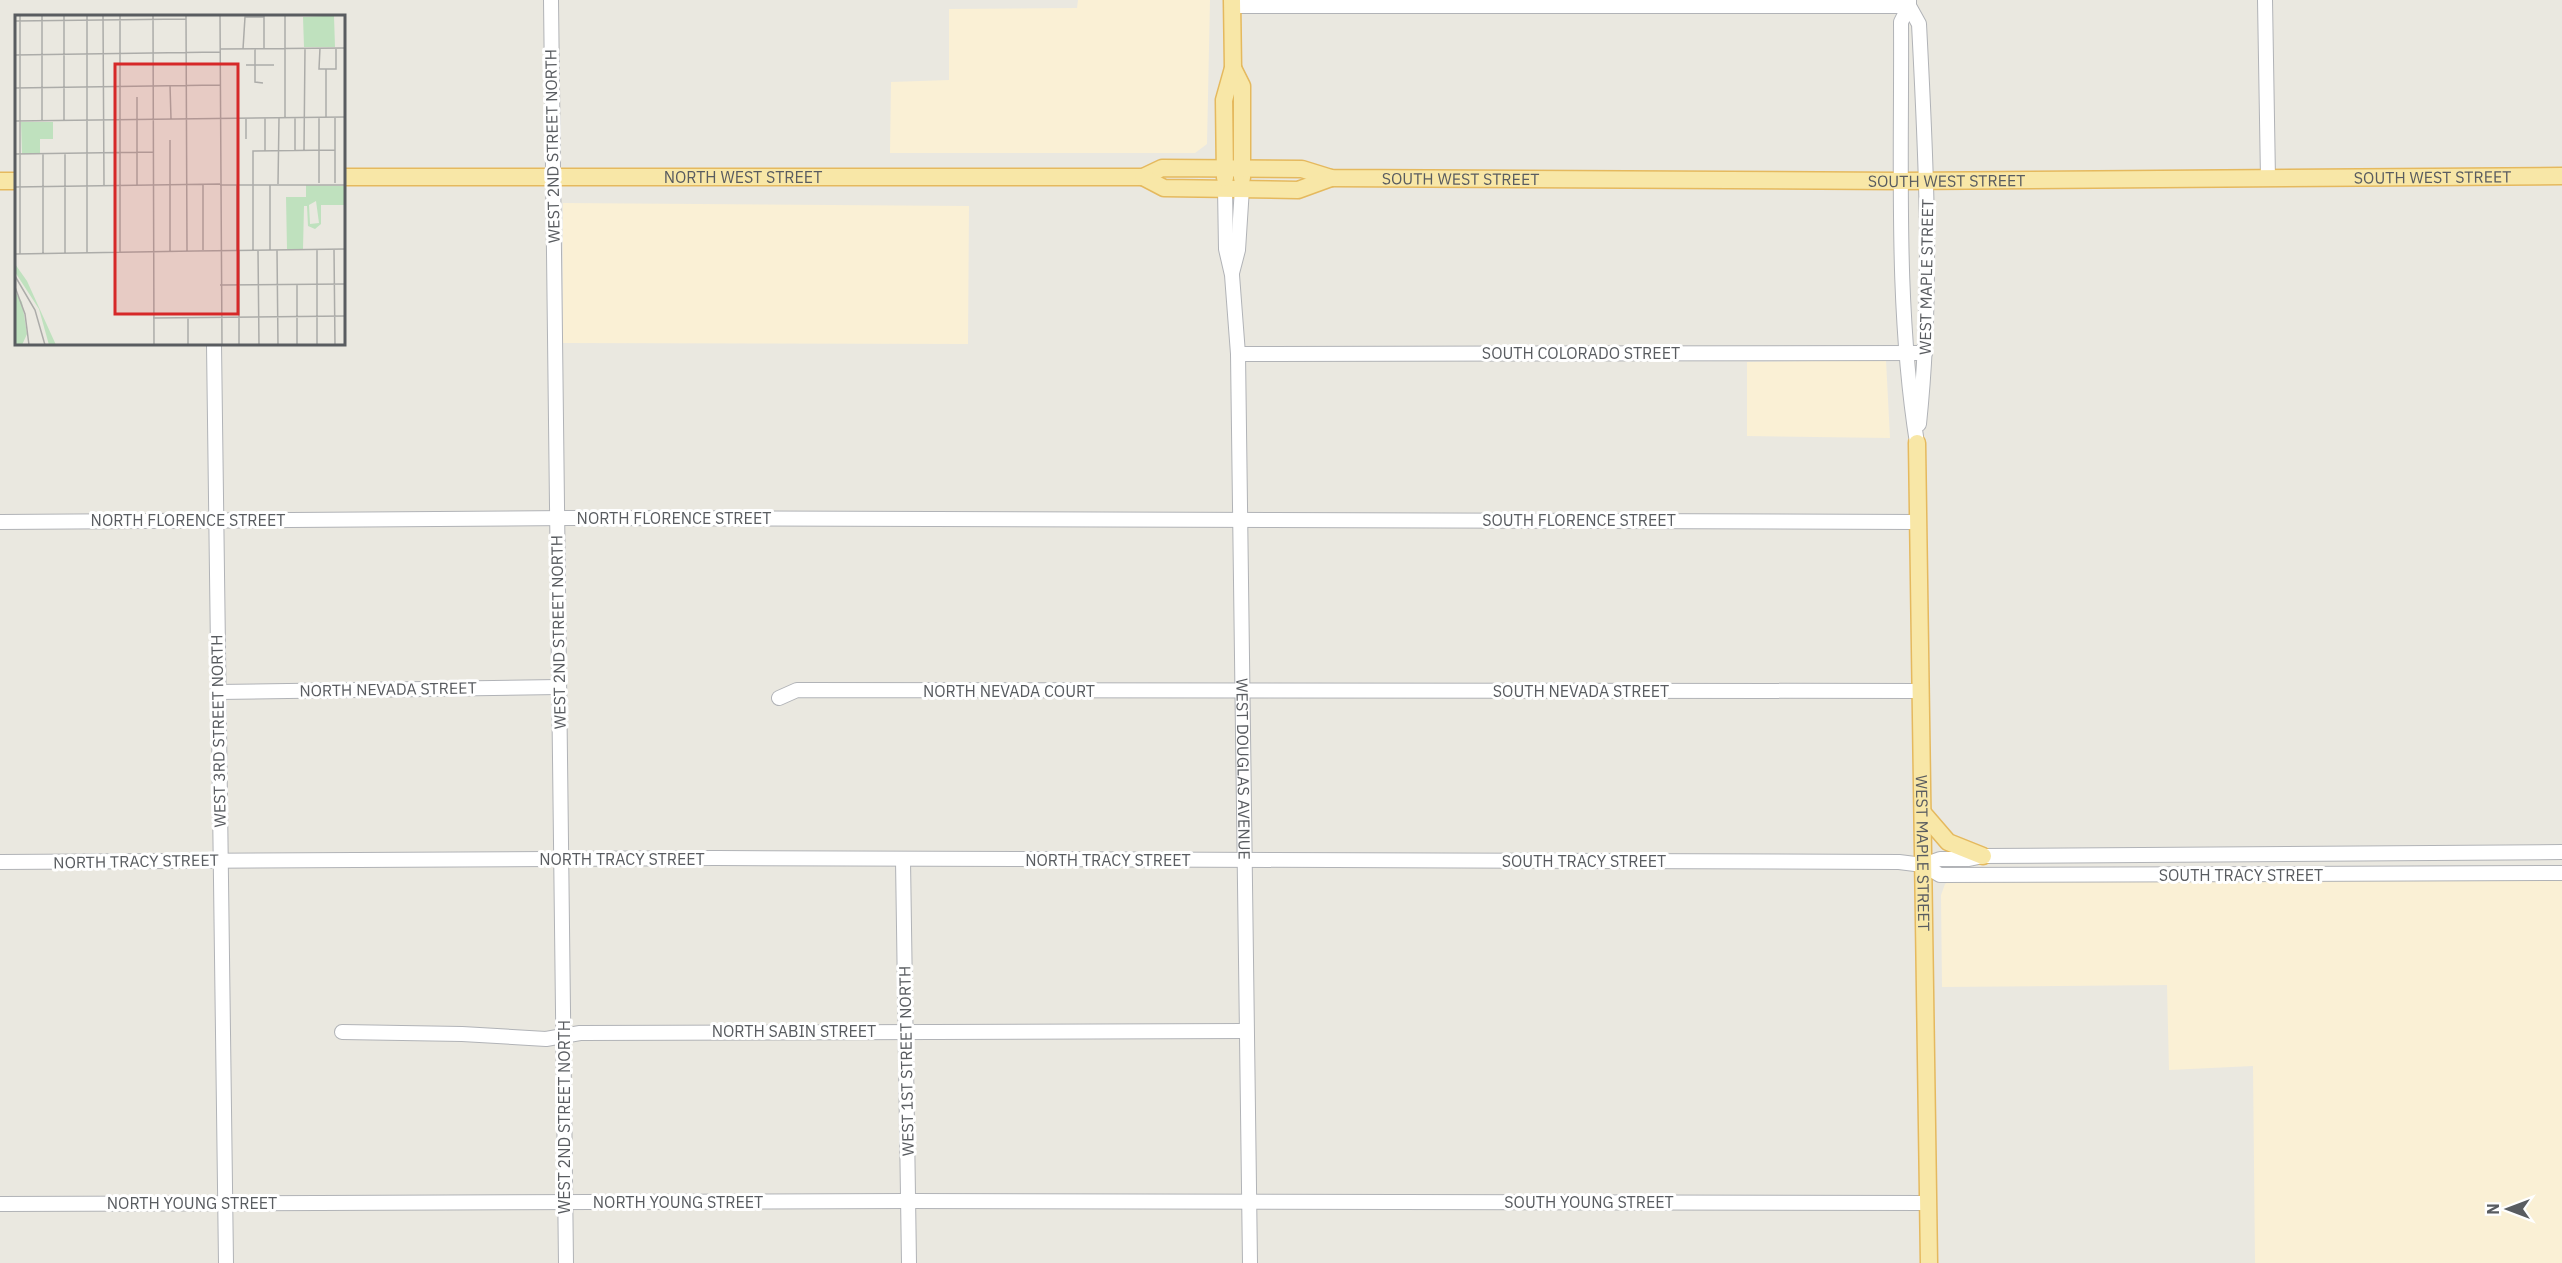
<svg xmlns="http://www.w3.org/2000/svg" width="2562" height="1263" viewBox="0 0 2562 1263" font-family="'IBM Plex Sans',sans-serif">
	<rect width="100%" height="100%" fill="#eae8e0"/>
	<g fill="#faf0d5">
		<polygon points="1078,0 1210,0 1207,144 1195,153 890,153 891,82 949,80 949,9 1077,8"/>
		<polygon points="563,203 969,206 968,344 563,343"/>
		<polygon points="1886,360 1890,438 1747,436 1747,362"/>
		<polygon points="1954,878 2250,881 2562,880 2562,1263 2255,1263 2253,1066 2169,1070 2167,985 1942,987 1941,895 1945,884"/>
	</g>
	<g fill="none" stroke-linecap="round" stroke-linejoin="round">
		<defs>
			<g id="minor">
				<polyline points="551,0 566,1263"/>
				<polyline points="2265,0 2268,179"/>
				<path d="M1909,1V6L1901,22C1902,162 1895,304 1917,443"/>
				<polyline points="1232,6 1909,6"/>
				<path d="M1909,6L1919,24C1926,157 1933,291 1919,424"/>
				<path id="s1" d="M1225,188L1226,249L1232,275L1238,354L1250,1263"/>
				<polyline points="1232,273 1238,250 1242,188"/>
				<polyline points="214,344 226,1263"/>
				<polyline points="1238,354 1925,353"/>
				<polyline points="0,522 570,518 1918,522"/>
				<polyline points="218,692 559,687"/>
				<polyline points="779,698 797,690 1920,691"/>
				<polyline points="903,860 909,1263"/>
				<polyline points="0,862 715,858 1899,862 1923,865 1940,859 1969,859 1983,856 2562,852"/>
				<polyline points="1923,865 1940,875 2562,873"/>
				<polyline points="342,1032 462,1034 546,1039 580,1033 1246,1031"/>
				<polyline points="0,1204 908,1201 1929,1203"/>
			</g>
			<g id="major">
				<polyline points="1233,68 1242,86 1242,178"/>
				<path id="s2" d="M344,177H1143L1162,168L1302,169L1331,178L1902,181L2562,176"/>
				<polyline points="1143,177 1164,188 1298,190 1331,178"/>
				<polyline points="1225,178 1224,100 1233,68 1232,0"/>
				<polyline points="0,181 16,181"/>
				<path id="s3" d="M1917,443L1929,1263"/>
				<polyline points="1923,813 1948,842 1983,856"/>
			</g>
		</defs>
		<use href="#minor" stroke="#b1b3b7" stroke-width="16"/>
		<use href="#major" stroke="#e5b95e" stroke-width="19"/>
		<use href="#minor" stroke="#fff" stroke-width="14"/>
		<use href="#major" stroke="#f8e7a7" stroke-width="16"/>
	</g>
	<g text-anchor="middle" stroke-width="6" stroke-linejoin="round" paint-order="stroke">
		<g font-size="16" fill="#595c60" stroke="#fff">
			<text transform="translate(552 146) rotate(-91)" y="6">WEST 2ND STREET NORTH</text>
			<text dy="6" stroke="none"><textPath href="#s2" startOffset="399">NORTH WEST STREET</textPath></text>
			<text dy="6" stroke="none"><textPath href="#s2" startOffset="2092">SOUTH WEST STREET</textPath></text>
			<text dy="6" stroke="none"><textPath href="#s2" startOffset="1120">SOUTH WEST STREET</textPath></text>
			<text dy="6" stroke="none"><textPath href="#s2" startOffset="1606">SOUTH WEST STREET</textPath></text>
			<text transform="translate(1926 277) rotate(-89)" y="6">WEST MAPLE STREET</text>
			<text x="1581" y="359">SOUTH COLORADO STREET</text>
			<text x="674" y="524">NORTH FLORENCE STREET</text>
			<text x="188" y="526">NORTH FLORENCE STREET</text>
			<text x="1579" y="526">SOUTH FLORENCE STREET</text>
			<text transform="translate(558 632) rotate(-91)" y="6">WEST 2ND STREET NORTH</text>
			<text transform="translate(388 689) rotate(-1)" y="6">NORTH NEVADA STREET</text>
			<text x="1009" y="697">NORTH NEVADA COURT</text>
			<text x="1581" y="697">SOUTH NEVADA STREET</text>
			<text transform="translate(218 731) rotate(-91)" y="6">WEST 3RD STREET NORTH</text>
			<text dy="6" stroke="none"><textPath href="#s1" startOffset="582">WEST DOUGLAS AVENUE</textPath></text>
			<text dy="6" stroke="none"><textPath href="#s3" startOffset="410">WEST MAPLE STREET</textPath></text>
			<text x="622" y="865">NORTH TRACY STREET</text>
			<text x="1108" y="866">NORTH TRACY STREET</text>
			<text transform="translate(136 861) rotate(-1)" y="6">NORTH TRACY STREET</text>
			<text x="1584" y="867">SOUTH TRACY STREET</text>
			<text x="2241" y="881">SOUTH TRACY STREET</text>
			<text x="794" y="1037">NORTH SABIN STREET</text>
			<text transform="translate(906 1061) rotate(-91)" y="6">WEST 1ST STREET NORTH</text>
			<text transform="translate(564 1117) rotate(-90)" y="6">WEST 2ND STREET NORTH</text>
			<text x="678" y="1208">NORTH YOUNG STREET</text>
			<text x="1589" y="1208">SOUTH YOUNG STREET</text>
			<text x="192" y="1209">NORTH YOUNG STREET</text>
		</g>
	</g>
	<g transform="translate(15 15)">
		<rect width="330" height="330" fill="#eae8e0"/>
		<path d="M328,0L319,1L320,32H289L288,2ZM6,107H38V124H25V138L7,139ZM291,170L330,171V190H306V209L300,214L293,211L292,191H289L288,234H272L271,182H291ZM301,186L304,208L295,209L294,190ZM0,249L12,266L41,330H34L24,294L0,257ZM0,277L7,287L12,319L7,330H0Z" fill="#bfe1be" fill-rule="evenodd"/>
		<path fill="none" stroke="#acaca9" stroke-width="1.5" d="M5,0V239M27,0V106M49,0V106M72,0V238M88,0L89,171M105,0V237M138,0L139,330M171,0L172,236M205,0L207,330M270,0V102M0,6L171,4M305,33L304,54H321V33M205,34L330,33M228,34L230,2H249M240,34V67L248,68M249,34V1M0,40L205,37M231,50H259M155,70L156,104M0,73L205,70M122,82V171M280,102V135M304,102V168M311,102V54M0,106L330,102M231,124V103M155,125V237M289,135L290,33M250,136V103M0,139L139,137M28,139V239M50,139V238M320,168V102M263,169L264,103M188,170V235M205,170H330M0,172L205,169M319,234L320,330M222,235V170M224,235V330M238,235V136L320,135M243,235L244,330M255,235V170M262,235L263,330M302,235V330M180,236L330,234M0,239L180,236M0,261L20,295L30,330M205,270L330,269M282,270V330M0,272L10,299L14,330M138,303L330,301M173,303V330"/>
		<path fill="#d62828" fill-opacity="0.15" stroke="#d62828" stroke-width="3" d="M100,49H223V299H100Z"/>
		<rect width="330" height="330" fill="none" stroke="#595c60" stroke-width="3"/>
	</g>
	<g transform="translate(2508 1209) rotate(270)" stroke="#ffffff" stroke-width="4.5" paint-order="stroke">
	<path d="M0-4.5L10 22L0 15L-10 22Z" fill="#595c60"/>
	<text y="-9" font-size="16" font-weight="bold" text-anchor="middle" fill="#595c60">N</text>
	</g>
</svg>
